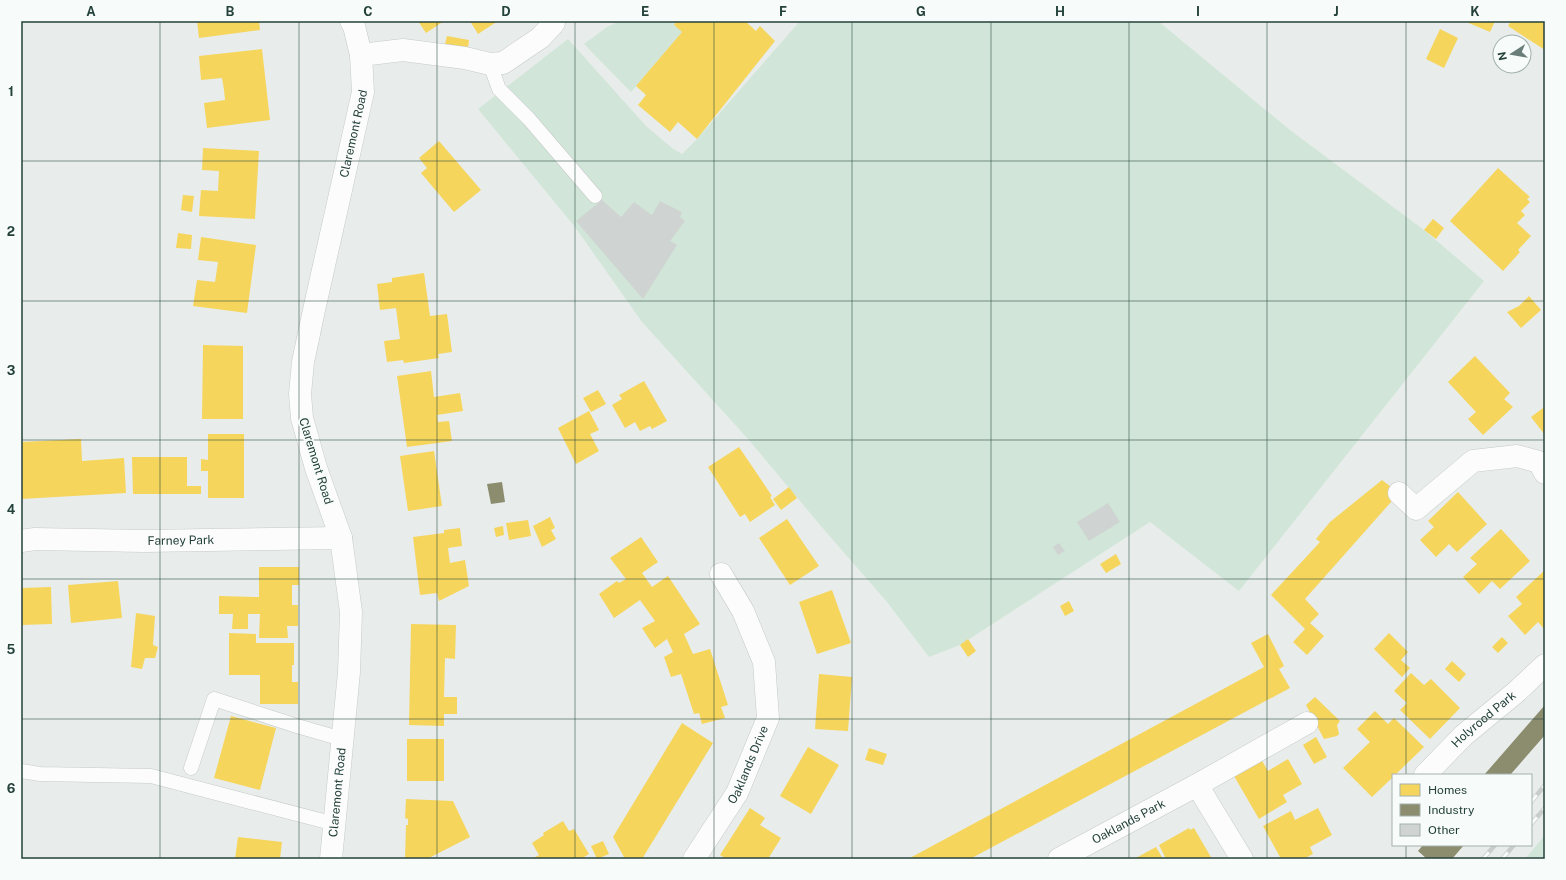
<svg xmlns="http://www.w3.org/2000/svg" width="1566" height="880" viewBox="0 0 1566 880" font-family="'Public Sans',sans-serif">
	<rect width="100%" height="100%" fill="#e8edeb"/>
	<g fill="#d1e6d8">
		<polygon points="620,21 677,21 674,25 682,32 631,92 584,44 607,27"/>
		<polygon points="800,21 1158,21 1290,130 1424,230 1484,281 1239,591 1150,522 960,645 929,657 887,602 826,532 748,439 642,322 575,227 478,109 568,39 646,126 672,148 682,154 697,139"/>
		<polygon points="1545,835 1545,859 1525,859"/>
	</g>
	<g fill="#f6d55c">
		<polygon points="197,21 259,21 260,30 199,38"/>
		<polygon points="418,21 444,21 426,33"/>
		<polygon points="470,21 498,21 478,34"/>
		<polygon points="677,21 745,21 756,31 760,26 775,41 697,139 678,122 670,132 638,105 646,95 636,86 682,32 674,25"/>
		<polygon points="1464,21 1495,21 1490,32"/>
		<polygon points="1511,21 1545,21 1545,50 1508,26"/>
		<polygon points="1440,29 1458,38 1444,68 1426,59"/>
		<polygon points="447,36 469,40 468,48 445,44"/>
		<polygon points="262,49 270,120 207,128 204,103 225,100 224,90 222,78 201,80 199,56"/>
		<polygon points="439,141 481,190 454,212 421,173 427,168 419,158"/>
		<polygon points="203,148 259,151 255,219 199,216 201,190 218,191 219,171 202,170"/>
		<polygon points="1498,168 1530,197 1527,199 1530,202 1521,211 1525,215 1517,223 1531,236 1518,250 1520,252 1503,271 1450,221"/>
		<polygon points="183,195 194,196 192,212 181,210"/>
		<polygon points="1433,219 1444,228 1436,239 1424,230"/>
		<polygon points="178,233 192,235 191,249 176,248"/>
		<polygon points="201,237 256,245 247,313 193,306 197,280 215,282 218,262 198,260"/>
		<polygon points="424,273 430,316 447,314 452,352 438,354 439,358 404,363 403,360 387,362 384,341 400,339 396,308 380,310 377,284 392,282 392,278"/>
		<polygon points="1529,296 1541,310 1521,328 1507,312 1519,306"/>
		<polygon points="203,345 243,346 243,419 202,419"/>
		<polygon points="1475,356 1510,393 1504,399 1513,407 1483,435 1468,419 1476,412 1448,382"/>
		<polygon points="431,371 434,397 460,393 463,411 437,415 438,422 449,421 452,441 407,447 397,376"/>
		<polygon points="644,381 667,421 652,429 650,426 640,431 635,422 625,428 612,405 622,399 619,395"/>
		<polygon points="598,390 606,404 591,412 583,398"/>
		<polygon points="1543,408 1545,410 1545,435 1531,417"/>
		<polygon points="589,411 599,430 590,434 599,451 576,464 558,428"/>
		<polygon points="208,434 244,434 244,498 208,498 208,471 201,471 201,459 208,460"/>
		<polygon points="81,439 82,461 124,458 126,493 21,499 21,442"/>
		<polygon points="739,447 772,496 770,497 775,505 750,522 745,514 740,517 708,467"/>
		<polygon points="434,451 442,506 408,511 400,456"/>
		<polygon points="132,457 187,457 187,486 201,486 201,494 133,494"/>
		<polygon points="1382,480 1399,493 1305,599 1319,614 1310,623 1324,636 1307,655 1293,642 1305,629 1271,595 1320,542 1316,539 1330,522"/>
		<polygon points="789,487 797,498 781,510 773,499"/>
		<polygon points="1458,492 1487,524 1457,552 1449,544 1436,557 1420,540 1434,527 1428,521"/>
		<polygon points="550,517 555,528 551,530 556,539 542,547 533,526"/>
		<polygon points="787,519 819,566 790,585 759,538"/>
		<polygon points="528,520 531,536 509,540 506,523"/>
		<polygon points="503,526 504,535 496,537 494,528"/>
		<polygon points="460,528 462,546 448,548 450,563 465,560 469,586 439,601 437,593 420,595 413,537 444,533 444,530"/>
		<polygon points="1501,529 1530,561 1500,589 1492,581 1479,594 1463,577 1477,564 1470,558"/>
		<polygon points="641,537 658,562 642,573 652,587 668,576 700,624 684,634 693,654 710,649 728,705 721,707 725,718 702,724 699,713 694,714 681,674 671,677 664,657 673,652 667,639 655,648 642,628 655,621 640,600 614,618 599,594 617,581 619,583 626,579 610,558"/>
		<polygon points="1116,554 1121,564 1106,573 1100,564"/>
		<polygon points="259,567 299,567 299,585 292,585 292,605 298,605 298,626 287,626 288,638 259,638 260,614 248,614 248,629 232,629 233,614 219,614 219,596 259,597"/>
		<polygon points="1545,570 1545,630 1538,622 1525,635 1508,616 1522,604 1516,597"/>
		<polygon points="118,581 122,618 71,623 68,585"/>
		<polygon points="51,587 52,624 21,625 21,588"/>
		<polygon points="832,590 851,643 817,654 799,602"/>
		<polygon points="1069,601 1074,611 1065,616 1060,606"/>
		<polygon points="136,613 155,616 153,645 158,647 155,658 145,658 142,669 131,667"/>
		<polygon points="411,624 456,625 455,659 445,658 444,697 457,697 457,714 444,714 444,726 409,725"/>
		<polygon points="229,633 256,634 256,643 294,643 294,665 292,665 292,682 298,682 298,704 260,704 260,675 229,675"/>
		<polygon points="1389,633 1408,652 1401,660 1410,668 1402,677 1374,649"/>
		<polygon points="1268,634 1284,666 1279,669 1290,688 970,859 908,859 1264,667 1251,643"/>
		<polygon points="1502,637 1508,643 1498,653 1492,647"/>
		<polygon points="968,639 976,651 968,657 960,645"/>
		<polygon points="1452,661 1466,674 1459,682 1445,669"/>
		<polygon points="1411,673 1424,685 1431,679 1460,708 1430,739 1400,710 1407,703 1394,691"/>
		<polygon points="819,674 852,677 848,731 815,729"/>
		<polygon points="1315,697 1340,721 1337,725 1339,734 1337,736 1324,739 1306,705"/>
		<polygon points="1375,711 1388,724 1394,718 1424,747 1395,775 1393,775 1393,777 1372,797 1343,768 1370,742 1357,729"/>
		<polygon points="231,716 276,728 260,790 214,778"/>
		<polygon points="682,723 713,743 642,859 625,859 613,837"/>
		<polygon points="1316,737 1327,757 1314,764 1303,745"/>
		<rect x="407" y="739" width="37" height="42"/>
		<polygon points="808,747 839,765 811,814 780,796"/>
		<polygon points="869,748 887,754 883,765 865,760"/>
		<polygon points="1261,759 1268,771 1288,759 1302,784 1283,795 1287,802 1259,819 1234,776"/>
		<polygon points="406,799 453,801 470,837 427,859 405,859 406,825 408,825 408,819 405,818"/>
		<polygon points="750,808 765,818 760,825 781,838 768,859 727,859 720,855"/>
		<polygon points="1318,808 1332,835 1310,847 1313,854 1303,859 1281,859 1263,826 1291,811 1295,820"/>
		<polygon points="563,821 569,831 574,829 589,854 584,857 586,859 532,859 539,855 532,843 544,835 543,833"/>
		<polygon points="1189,828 1190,830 1194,828 1212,859 1166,859 1159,845"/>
		<polygon points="238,837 282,842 280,859 235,859"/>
		<polygon points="603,841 609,854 597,859 591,846"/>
		<polygon points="1156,847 1163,859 1134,859"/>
	</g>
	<g fill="#8c8c6e">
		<polygon points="502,482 505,502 491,504 487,484"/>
		<polygon points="1545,705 1545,735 1511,774 1513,775 1484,775"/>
		<polygon points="1423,845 1464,845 1452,859 1427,859 1418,851"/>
	</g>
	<g fill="#cfd4d2">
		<polygon points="602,200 621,217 634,202 652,215 660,201 682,212 680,217 685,221 670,241 677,245 643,299 576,221"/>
		<polygon points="1108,503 1120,522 1089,541 1077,522"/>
		<polygon points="1059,543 1065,551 1058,555 1053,547"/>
	</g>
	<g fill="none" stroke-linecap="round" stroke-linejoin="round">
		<defs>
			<g id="lane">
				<polyline points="490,64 499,89 529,119 595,196"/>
				<polyline points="191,768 214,699 297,726 342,739"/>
				<polyline points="21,771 40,774 151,776 335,824"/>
			</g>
			<g id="street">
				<polyline points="361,55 403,50 465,58 490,64 503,63 540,38 554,23"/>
				<polyline points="1399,493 1416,509 1473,461 1517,456 1539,462 1545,473"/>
				<path id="s1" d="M21,541L35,539L144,541L341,538"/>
				<path id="s2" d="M1425,775L1464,735L1515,693L1545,665"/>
				<polyline points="1197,785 1242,859"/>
				<path id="s3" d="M331,859L349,672L351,612L341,538L316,468L302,418L300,394L303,362L314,310L363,92L361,55L354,26L351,21"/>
				<path id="s4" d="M694,859L737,793L768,718L764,662L743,611L721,574"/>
				<path id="s5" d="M1059,859L1197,785L1307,723"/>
			</g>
		</defs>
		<use href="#lane" stroke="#c5cac8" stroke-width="15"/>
		<use href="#street" stroke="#c5cac8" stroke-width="23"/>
		<use href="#lane" stroke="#fcfcfc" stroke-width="14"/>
		<use href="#street" stroke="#fcfcfc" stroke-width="22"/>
		<defs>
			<g id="rail">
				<polyline points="1531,802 1545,785"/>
				<polyline points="1531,824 1545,808"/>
				<polyline points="1483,859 1495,845"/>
				<polyline points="1502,859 1514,845"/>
			</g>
		</defs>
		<use href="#rail" stroke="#c9cdcc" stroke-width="4.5"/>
		<use href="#rail" stroke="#f7fbf9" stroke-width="3" stroke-dasharray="9" stroke-linecap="butt"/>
	</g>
	<path fill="none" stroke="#24423a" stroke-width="1" stroke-opacity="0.55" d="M160,21V859M299,21V859M437,21V859M575,21V859M714,21V859M852,21V859M991,21V859M1129,21V859M1267,21V859M1406,21V775M21,161H1545M21,301H1545M21,440H1545M21,579H1545M21,719H1545M1406,845V859"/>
	<g text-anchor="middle" stroke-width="4" stroke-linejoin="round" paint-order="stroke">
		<g font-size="12" fill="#24423a" stroke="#f7fbf9">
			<text dy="4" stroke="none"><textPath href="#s3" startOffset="739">Claremont Road</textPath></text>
			<text transform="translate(316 461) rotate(73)" y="4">Claremont Road</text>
			<text dy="4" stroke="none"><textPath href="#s1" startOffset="160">Farney Park</textPath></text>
			<text dy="4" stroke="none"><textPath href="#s2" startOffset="81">Holyrood Park</textPath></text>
			<text dy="4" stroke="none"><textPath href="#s4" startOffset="109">Oaklands Drive</textPath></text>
			<text dy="4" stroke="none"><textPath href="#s3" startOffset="67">Claremont Road</textPath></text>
			<text dy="4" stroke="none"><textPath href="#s5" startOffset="79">Oaklands Park</textPath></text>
		</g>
	</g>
	<rect width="1566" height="880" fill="none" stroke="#f7fbf9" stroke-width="44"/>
	<rect x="1392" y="774" width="140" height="72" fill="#f7fbf9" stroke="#a3b1ad"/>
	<rect x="1400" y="784" width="20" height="12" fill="#f6d55c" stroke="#a3b1ad"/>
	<text x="1428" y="794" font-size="12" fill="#24423a">Homes</text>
	<rect x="1400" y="804" width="20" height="12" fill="#8c8c6e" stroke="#a3b1ad"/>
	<text x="1428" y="814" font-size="12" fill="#24423a">Industry</text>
	<rect x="1400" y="824" width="20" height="12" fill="#cfd4d2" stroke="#a3b1ad"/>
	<text x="1428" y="834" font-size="12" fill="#24423a">Other</text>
	<g transform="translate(1512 54) rotate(258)"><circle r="19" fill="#f7fbf9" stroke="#a3b1ad"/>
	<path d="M0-3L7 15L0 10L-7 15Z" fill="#697e78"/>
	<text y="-6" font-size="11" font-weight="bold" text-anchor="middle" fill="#24423a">N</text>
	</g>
	<rect x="22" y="22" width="1522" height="836" fill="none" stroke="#24423a" stroke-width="1.5"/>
	<g font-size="13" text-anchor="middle" font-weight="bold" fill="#24423a">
		<text x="91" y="16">A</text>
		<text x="230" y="16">B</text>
		<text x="368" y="16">C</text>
		<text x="506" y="16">D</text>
		<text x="645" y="16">E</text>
		<text x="783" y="16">F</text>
		<text x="921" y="16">G</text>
		<text x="1060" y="16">H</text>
		<text x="1198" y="16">I</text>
		<text x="1336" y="16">J</text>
		<text x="1475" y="16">K</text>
		<text x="11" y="96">1</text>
		<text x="11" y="236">2</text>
		<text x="11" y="375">3</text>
		<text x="11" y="514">4</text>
		<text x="11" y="654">5</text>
		<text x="11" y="793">6</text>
	</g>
</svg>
